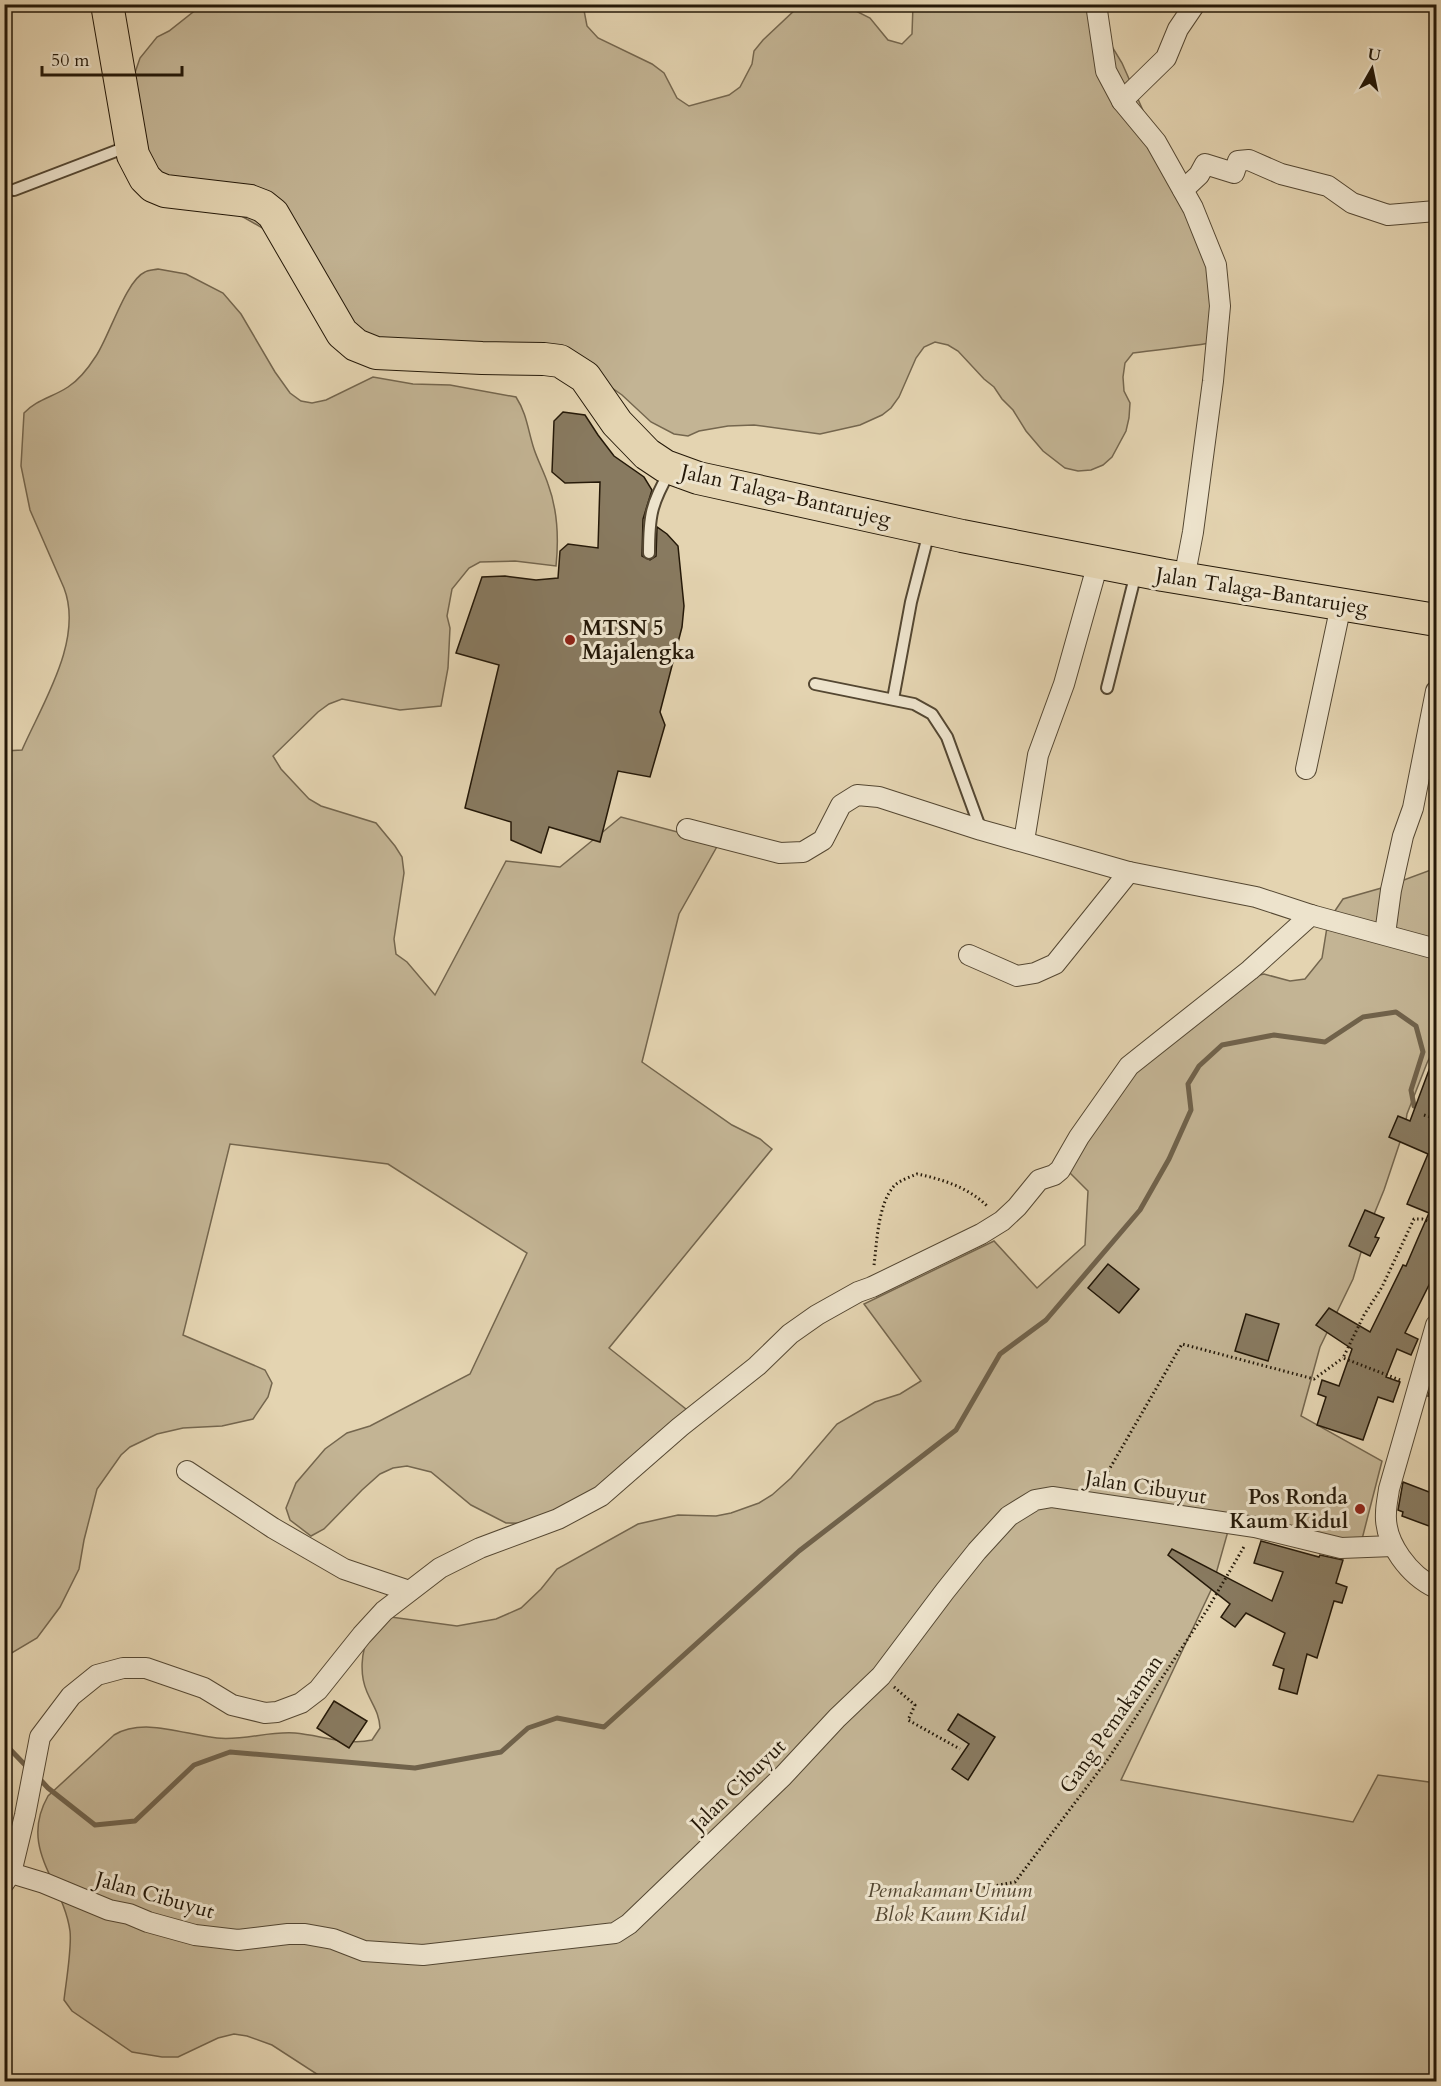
<svg xmlns="http://www.w3.org/2000/svg" width="1441" height="2086" viewBox="0 0 1441 2086" font-family="Cardo,serif">
	<rect width="100%" height="100%" fill="#e4d4b1"/>
	<filter id="stains"><feTurbulence type="fractalNoise" baseFrequency=".00333" numOctaves="4"/><feColorMatrix values="0 0 0 0 .2 0 0 0 0 .09 0 0 0 0 .02 0 0 0 .5 -.17"/></filter>
	<radialGradient id="worn" r=".72"><stop offset=".6" stop-color="#630" stop-opacity="0"/><stop offset="1" stop-color="#630" stop-opacity=".3"/></radialGradient>
	<g fill="#c3b494" stroke="#74664e" stroke-width="1.5">
		<path d="M202,5H583L587,26L598,38L652,64L664,73L677,98L689,106L729,95L740,87L752,64L754,51L763,40L796,9L807,5H828L854,10L870,18L888,40L902,44L912,34L913,5H1087L1122,63L1219,282L1216,342C1188,347 1161,349 1133,353L1125,363L1123,377L1124,391L1130,403L1129,418L1126,431L1112,457L1103,465L1091,470L1078,471L1065,468L1043,451L1026,431L1013,410L1002,399L994,387L984,379L958,351L948,345L935,342L924,347L916,358L899,397L891,408L882,415L860,425L820,434L754,425L728,426L699,431L688,436L674,434L651,422L622,395L578,364H463L361,333L266,230L231,210L144,171L127,96L140,58L157,37L169,31Z"/>
		<path d="M158,269L186,274L223,293L241,314L275,372L290,393L301,401L312,403L326,400L373,377L413,384L450,385L516,397C527,414 528,431 534,449C538,461 544,472 548,484C558,511 559,537 556,566L515,561L480,562L469,568L452,589L447,616L450,628L448,668L441,706L400,710L342,699L329,704L318,712L273,756L281,769L309,799L321,806L376,823L395,846L402,857L404,873L394,939L396,954L407,962L435,995L506,861L560,867L621,817L719,843L679,914L642,1062L732,1125L760,1139L772,1149L609,1348L696,1417L554,1524L506,1523L471,1505L431,1472L407,1466L393,1468L380,1474L362,1490L324,1529L311,1536L290,1520L286,1508L296,1483L325,1449L347,1433L370,1426L470,1374L527,1253L388,1164L230,1144L183,1335L265,1370L272,1383L268,1397L253,1419L222,1426L183,1428L157,1434L130,1447L121,1455L97,1489L84,1540L79,1569L60,1607L37,1638L5,1657L4,751L22,750C42,704 84,640 64,588L30,510L21,466L24,413C36,400 53,397 68,387C79,380 89,367 96,356C109,337 126,280 145,272C148,270 154,270 158,269Z"/>
		<path d="M1436,868V1044L1427,1063L1407,1114L1405,1127L1384,1190L1368,1229L1353,1279L1320,1347L1301,1416L1382,1461L1360,1547L1232,1517L1212,1588L1121,1780L1353,1822L1378,1775L1436,1783V2081L329,2082L272,2045L247,2036L234,2034L218,2038L178,2057H162L132,2052L72,2011L64,2000C66,1982 72,1948 70,1931C63,1881 18,1849 48,1796L114,1735C144,1717 185,1735 217,1738C243,1741 268,1731 295,1733C320,1735 347,1746 372,1740L380,1728C379,1712 373,1706 367,1692C360,1676 360,1651 370,1636C374,1629 385,1623 391,1617L457,1626L496,1619L521,1608L541,1589L557,1569L638,1524L678,1515L716,1516L731,1513L759,1503L772,1495L791,1478L837,1424L875,1402L900,1394L921,1381L864,1304L994,1241L1037,1288L1085,1245L1088,1191L1061,1164L1126,1073L1251,977L1264,974L1290,981L1305,979L1322,958L1328,921L1343,899L1385,887Z"/>
	</g>
	<g fill="none" stroke-linecap="round" stroke-linejoin="round">
		<g stroke="#70624b" stroke-width="5">
			<polyline points="4,1743 28,1768"/>
			<polyline points="37,1776 48,1788 95,1825 135,1821 194,1765 230,1752 415,1768 501,1752 528,1728 557,1718 604,1727 799,1551 956,1430 1000,1354 1046,1320 1140,1210 1169,1159 1191,1110 1188,1084 1199,1066 1222,1045 1274,1035 1325,1042 1363,1017 1396,1012 1416,1026 1423,1052 1411,1090 1414,1106 1421,1108"/>
		</g>
	</g>
	<g fill="#887a60" stroke="#241808" stroke-width="1.5">
		<polygon points="563,412 585,415 598,435 614,456 644,477 652,490 643,519 642,556 650,560 656,556 657,527 667,534 678,546 684,606 682,627 660,712 665,725 650,777 618,771 600,842 549,827 541,853 511,840 511,822 465,808 499,665 456,653 482,577 505,576 536,580 558,578 560,551 568,544 598,548 600,482 565,483 552,472 554,421"/>
		<polygon points="1435,1054 1437,1269 1405,1333 1418,1339 1411,1355 1397,1349 1386,1377 1400,1382 1393,1402 1378,1397 1363,1440 1317,1425 1326,1397 1318,1394 1322,1380 1339,1386 1352,1349 1316,1325 1329,1308 1370,1332 1403,1265 1406,1266 1418,1238 1429,1213 1407,1204 1428,1154 1389,1137 1398,1116 1410,1121"/>
		<polygon points="1365,1210 1384,1218 1375,1237 1379,1238 1370,1256 1349,1246"/>
		<polygon points="1108,1264 1139,1289 1119,1313 1088,1288"/>
		<polygon points="1246,1314 1279,1324 1268,1361 1235,1351"/>
		<polygon points="1437,1367 1437,1399 1428,1396"/>
		<polygon points="1403,1482 1437,1495 1437,1529 1402,1516 1403,1512 1398,1510"/>
		<polygon points="1261,1541 1319,1557 1320,1555 1343,1560 1336,1583 1347,1587 1342,1603 1334,1601 1317,1658 1307,1654 1297,1694 1279,1689 1284,1669 1273,1665 1285,1633 1246,1613 1235,1627 1221,1617 1230,1604 1168,1555 1172,1549 1272,1601 1283,1572 1254,1563"/>
		<polygon points="334,1701 367,1721 349,1748 317,1728"/>
		<polygon points="958,1714 995,1737 968,1780 952,1769 969,1744 948,1730"/>
	</g>
	<g fill="none" stroke-linecap="round" stroke-linejoin="round">
		<defs>
			<g id="lane">
				<polyline points="14,190 129,146"/>
				<path d="M649,553C649,516 651,504 670,471"/>
				<polyline points="815,684 914,704 932,714 947,737 981,830"/>
				<polyline points="1107,688 1136,573"/>
				<polyline points="893,699 911,602 929,532"/>
			</g>
			<g id="street">
				<polyline points="1096,4 1106,71 1122,101 1156,142 1193,208 1216,265 1220,306 1213,381 1193,532 1184,579"/>
				<polyline points="1122,101 1166,58 1178,29 1195,4"/>
				<polyline points="1183,190 1199,175 1205,164 1234,173 1238,161 1249,160 1281,174 1328,186 1352,203 1388,215 1436,211"/>
				<polyline points="1306,769 1341,605"/>
				<polyline points="687,829 780,853 803,852 823,840 841,805 857,795 879,797 981,830 1129,872 1055,964 1035,973 1017,976 969,955"/>
				<polyline points="1024,841 1038,755 1064,684 1098,563"/>
				<polyline points="1129,872 1256,897 1311,915"/>
				<polyline points="1385,934 1391,890 1403,836 1413,808 1436,691"/>
				<path d="M1436,1325L1389,1489C1388,1497 1386,1505 1386,1513C1384,1543 1410,1576 1436,1588"/>
				<polyline points="187,1471 273,1528 344,1569 409,1591"/>
				<polyline points="11,1873 44,1883 109,1910 129,1914 148,1922 195,1935 238,1940 288,1934 305,1934 333,1939 364,1951 423,1955 615,1933 629,1924 783,1776 837,1718 881,1676 945,1591 977,1551 1009,1516 1035,1500 1052,1497 1255,1527 1341,1548 1393,1546"/>
				<polyline points="4,1883 11,1873 25,1815 40,1737 71,1696 97,1675 123,1668 146,1668 204,1688 232,1705 265,1713 277,1712 301,1703 318,1690 362,1635 384,1611 440,1568 480,1548 558,1519 601,1496 680,1427 757,1366 790,1334 817,1315 858,1292 872,1287 981,1234 1002,1221 1017,1207 1039,1180 1054,1175 1060,1170 1079,1137 1129,1066 1250,970 1311,915 1436,949"/>
			</g>
			<polyline id="primary" points="107,4 133,155 145,178 153,186 165,191 250,201 263,206 273,214 342,333 356,345 376,353 482,358 544,359 560,361 585,377 617,423 647,454 665,466 698,478 962,536 1163,575 1436,620"/>
		</defs>
		<use href="#lane" stroke="#544732" stroke-width="14"/>
		<use href="#street" stroke="#544732" stroke-width="22"/>
		<use href="#primary" stroke="#241808" stroke-width="34"/>
		<g stroke="#241808" stroke-width="3" stroke-dasharray="1.5 3" stroke-linecap="butt">
			<polyline points="1424,1115 1436,1119"/>
			<path d="M874,1265C877,1242 878,1202 895,1185C901,1180 910,1177 917,1174C942,1179 970,1188 988,1207"/>
			<polyline points="1400,1380 1343,1358 1364,1315 1382,1287 1414,1219 1422,1219 1436,1224"/>
			<polyline points="1099,1487 1182,1344 1314,1379 1343,1358"/>
			<polyline points="894,1687 915,1705 908,1720 960,1749"/>
			<polyline points="957,1893 1015,1882 1108,1759 1207,1610 1245,1545"/>
		</g>
		<use href="#lane" stroke="#ede3cc" stroke-width="10"/>
		<use href="#street" stroke="#ede3cc" stroke-width="20"/>
		<use href="#primary" stroke="#e4d4b1" stroke-width="32"/>
	</g>
	<g fill="#8f2418" stroke="#ede3cc" stroke-width="2">
		<circle cx="570" cy="640" r="6"/>
		<circle cx="1360" cy="1509" r="6"/>
	</g>
	<g text-anchor="middle" stroke-width="6" stroke-linejoin="round" paint-order="stroke">
		<g font-size="21" fill="#241808" stroke="#ede3cc">
			<text transform="translate(786 495) rotate(13)" y="7">Jalan Talaga-Bantarujeg</text>
			<text transform="translate(1262 591) rotate(9)" y="7">Jalan Talaga-Bantarujeg</text>
			<text transform="translate(1146 1487) rotate(9)" y="7">Jalan Cibuyut</text>
			<text transform="translate(1111 1724) rotate(-55)" y="7">Gang Pemakaman</text>
			<text transform="translate(738 1785) rotate(-44)" y="7">Jalan Cibuyut</text>
			<text transform="translate(155 1895) rotate(16)" y="7">Jalan Cibuyut</text>
		</g>
		<g font-size="21" font-weight="bold" fill="#241808" stroke="#ede3cc" text-anchor="start">
			<text x="582" y="635">MTSN 5<tspan x="582" dy="24">Majalengka</tspan></text>
			<text x="1348" y="1504" text-anchor="end">Pos Ronda<tspan x="1348" dy="24">Kaum Kidul</tspan></text>
		</g>
		<g font-size="21" font-style="italic" fill="#544732" stroke="#ede3cc">
			<text x="950" y="1897">Pemakaman Umum<tspan x="950" dy="24">Blok Kaum Kidul</tspan></text>
		</g>
	</g>
	<rect width="1441" height="2086" fill="none" stroke="#e4d4b1" stroke-width="24"/>
	<rect x="6" y="6" width="1429" height="2074" fill="none" stroke="#241808" stroke-width="3"/>
	<rect x="12" y="12" width="1417" height="2062" fill="none" stroke="#241808" stroke-width="1.5"/>
	<g transform="translate(1372 69) rotate(9)" stroke="#ede3cc" stroke-width="4.5" paint-order="stroke">
	<path d="M0-4.5L10 22L0 15L-10 22Z" fill="#241808"/>
	<text y="-9" font-size="16" font-weight="bold" text-anchor="middle" fill="#241808">U</text>
	</g>
	<path d="M42 66v9h140v-9" fill="none" stroke="#241808" stroke-width="3"/>
	<text x="51" y="66" font-size="18" fill="#241808" stroke="#ede3cc" stroke-width="4.5" paint-order="stroke">50 m</text>
	<rect width="100%" height="100%" filter="url(#stains)"/>
	<rect width="100%" height="100%" fill="url(#worn)"/>
</svg>
